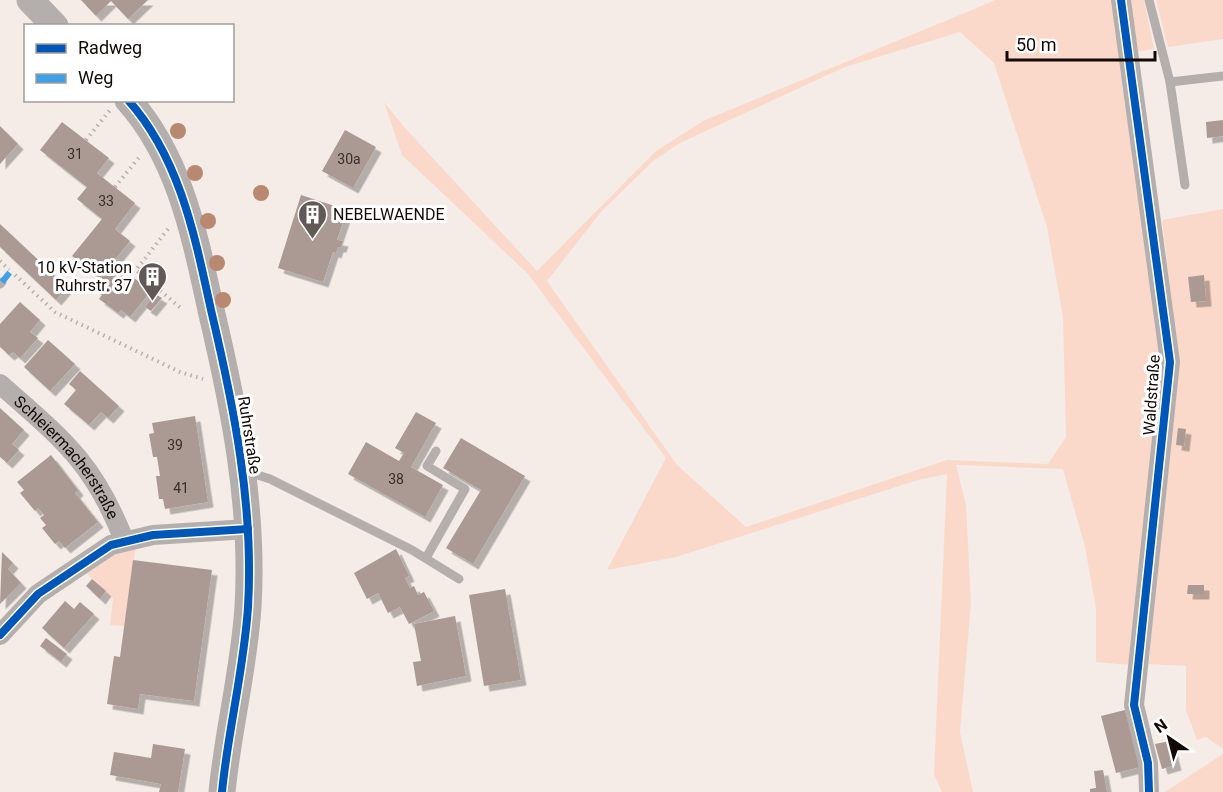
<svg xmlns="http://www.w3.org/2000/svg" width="1223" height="792" viewBox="0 0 1223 792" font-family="Roboto,sans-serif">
	<defs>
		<filter id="shadow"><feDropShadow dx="5.5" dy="5.5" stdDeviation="0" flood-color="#0004"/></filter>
	</defs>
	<rect width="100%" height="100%" fill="#f5ece8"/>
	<g fill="#fad9cb" fill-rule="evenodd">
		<path d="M996,0H1116L1161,354L1130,665L1096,662V609L1085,547L1063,469L956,465L966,505L971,603L960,732L973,792H942L934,774L947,474L918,480L676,557L607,570L666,458L528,274L402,155L384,102L405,128L537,271L656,151L705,120ZM960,32L994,63L1047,227L1063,317L1066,437L1048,464L947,460L746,527L677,465L547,281L601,212L653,161L680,143L845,67Z"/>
		<polygon points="1126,0 1144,0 1154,49 1135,52"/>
		<polygon points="1156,0 1223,0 1223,39 1168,47"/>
		<polygon points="1223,209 1223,749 1206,737 1197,740 1186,710 1186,666 1149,664 1175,332 1162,220"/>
		<polygon points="136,545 124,626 110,625 113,598 85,572 101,560"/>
		<polygon points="1223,754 1223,792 1165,792"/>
	</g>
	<g fill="#aa9a93" filter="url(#shadow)">
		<polygon points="81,0 148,0 128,19 111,1 96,16"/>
		<polygon points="1223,120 1223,136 1207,138 1206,122"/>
		<polygon points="62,122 109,158 97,173 135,203 115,229 130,241 113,262 151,291 130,317 121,310 118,313 99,299 102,295 93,287 100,278 72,256 102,219 77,199 87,187 40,150"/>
		<polygon points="0,126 18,144 0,164"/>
		<polygon points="345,130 376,147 353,188 322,171"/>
		<polygon points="301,195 347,210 337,240 343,241 341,247 338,247 336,253 333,252 323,282 278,268"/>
		<polygon points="0,224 67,287 56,300 0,247"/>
		<polygon points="1204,275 1206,301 1191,302 1188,277"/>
		<polygon points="155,294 162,298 151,311 145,307"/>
		<polygon points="20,302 40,320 30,332 38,338 20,358 13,352 9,355 0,347 0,324"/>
		<polygon points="48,340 75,364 50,391 24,367"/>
		<polygon points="80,371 119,406 108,418 101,412 89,425 64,404 76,390 69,384"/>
		<polygon points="0,408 24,430 12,444 19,450 7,463 0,457"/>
		<polygon points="416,412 436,423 411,467 443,485 425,517 348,474 366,442 399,461 404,453 395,448"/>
		<polygon points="195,416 208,502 165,509 163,499 159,499 156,476 160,476 157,457 153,457 149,434 154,433 152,423"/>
		<polygon points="1178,428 1186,429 1184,446 1176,445"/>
		<polygon points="461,438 525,476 473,564 446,548 481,490 443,468"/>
		<polygon points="51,455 78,490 75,493 98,522 65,548 59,541 55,544 42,528 46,525 40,518 44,515 38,508 35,511 20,493 24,490 17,482"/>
		<polygon points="396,549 409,576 405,578 410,588 414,586 418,595 424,592 434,611 409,624 400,607 388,613 378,593 367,599 354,573"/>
		<polygon points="2,552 13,563 8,569 21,583 0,604"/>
		<polygon points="133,560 212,570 194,701 140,694 138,709 107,704 114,656 120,657"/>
		<polygon points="92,579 106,591 100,599 86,586"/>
		<polygon points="1188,585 1204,585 1204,594 1187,594"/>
		<polygon points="505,589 521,680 484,686 469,595"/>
		<polygon points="65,601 74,609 80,602 94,614 64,648 42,628"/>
		<polygon points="455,616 466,676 417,686 413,662 421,661 414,624"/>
		<polygon points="46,638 67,654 61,662 40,646"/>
		<polygon points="1125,710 1140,767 1116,773 1101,716"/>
		<polygon points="1170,741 1176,765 1162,769 1155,744"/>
		<polygon points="153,744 185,749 178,792 159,792 161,784 110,775 114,752 151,758"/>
		<polygon points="1103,770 1107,792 1090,792 1090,789 1096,788 1094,771"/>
	</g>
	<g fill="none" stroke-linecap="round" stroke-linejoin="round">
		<g stroke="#b5b0ae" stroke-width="4" stroke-dasharray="1.5 4.5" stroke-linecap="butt">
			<polyline points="86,140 110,110"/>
			<polyline points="115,187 141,155"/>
			<polyline points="168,229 136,270 183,310"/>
			<polyline points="0,261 9,270"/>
			<polyline points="15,275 55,312 180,372 203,379"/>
		</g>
		<g stroke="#b4afad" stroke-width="9">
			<polyline points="1149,0 1170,82 1185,185"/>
			<polyline points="1170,82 1223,76"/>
			<polyline points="0,284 2,282"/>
			<polyline points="245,471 270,479 412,550 459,579"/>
			<polyline points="426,558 465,489 427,466 436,451"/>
		</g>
		<g stroke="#b4afad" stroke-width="20">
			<polyline points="1121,0 1170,362 1134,705 1148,763 1149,792"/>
			<path id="s1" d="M0,384C61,438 93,461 124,540"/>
			<polyline points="0,635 38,594 111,545 153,535 248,529"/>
		</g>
		<g stroke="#b4aeac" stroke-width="27">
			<polyline points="30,0 55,26"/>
			<path d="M128,100C180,158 195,237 211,310C234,407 254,506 248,607C244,669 228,730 222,792"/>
		</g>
		<polyline stroke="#3da1e9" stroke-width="6" stroke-dasharray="12 6" stroke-linecap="butt" points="2,282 11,271"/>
		<defs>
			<g id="cycleway">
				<polyline points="1121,0 1170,362 1134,705 1148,763 1149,792"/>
				<path d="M128,100C180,158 195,237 211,310C234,407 254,506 248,607C244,669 228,730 222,792"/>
				<polyline points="0,635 38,594 111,545 153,535 248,529"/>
			</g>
		</defs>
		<use href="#cycleway" stroke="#fff" stroke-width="11"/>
		<use href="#cycleway" stroke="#0057b8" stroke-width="8"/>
	</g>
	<g fill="#b98870">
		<circle cx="178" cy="131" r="8"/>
		<circle cx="195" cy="173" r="8"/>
		<circle cx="261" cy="193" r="8"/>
		<circle cx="208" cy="221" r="8"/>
		<circle cx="217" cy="263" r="8"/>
		<circle cx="223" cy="300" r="8"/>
	</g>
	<defs>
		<symbol id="building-pin" viewBox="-11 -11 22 30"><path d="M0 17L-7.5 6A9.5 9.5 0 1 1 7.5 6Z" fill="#625956" stroke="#fff"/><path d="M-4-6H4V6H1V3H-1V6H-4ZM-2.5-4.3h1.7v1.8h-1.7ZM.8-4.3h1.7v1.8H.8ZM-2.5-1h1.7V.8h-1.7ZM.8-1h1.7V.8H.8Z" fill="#fff"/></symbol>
	</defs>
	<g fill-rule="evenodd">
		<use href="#building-pin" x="296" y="198" width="33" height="45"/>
		<use href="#building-pin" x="136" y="260" width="33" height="45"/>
	</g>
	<g text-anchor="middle" stroke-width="6" stroke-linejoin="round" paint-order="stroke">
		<g font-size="14" fill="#392e2a">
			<text x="75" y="159">31</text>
			<text x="349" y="164">30a</text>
			<text x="106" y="206">33</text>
			<text x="175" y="450">39</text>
			<text x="396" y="484">38</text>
			<text x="181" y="493">41</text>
		</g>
		<g font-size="16" fill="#130a07" stroke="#fff" text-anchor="start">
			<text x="333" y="220">NEBELWAENDE</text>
			<text x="132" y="273" text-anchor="end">10 kV-Station<tspan x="132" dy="18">Ruhrstr. 37</tspan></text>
		</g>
		<g font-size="16" fill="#130a07" stroke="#fff">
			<text transform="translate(1151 395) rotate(-86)" y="6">Waldstraße</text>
			<text transform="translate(250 435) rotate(81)" y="6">Ruhrstraße</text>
			<text dy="6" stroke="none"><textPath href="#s1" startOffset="100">Schleiermacherstraße</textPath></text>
		</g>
	</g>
	<rect x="24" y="24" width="210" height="78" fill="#ffffff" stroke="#a19d9c" stroke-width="1.5"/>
	<rect x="36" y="44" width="30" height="9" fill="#0057b8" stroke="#a19d9c" stroke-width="1.5"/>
	<text x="78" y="54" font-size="18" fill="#130a07">Radweg</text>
	<rect x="36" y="74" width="30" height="9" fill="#3da1e9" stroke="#a19d9c" stroke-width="1.5"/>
	<text x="78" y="84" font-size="18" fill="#130a07">Weg</text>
	<g transform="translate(1169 738) rotate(325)" stroke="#ffffff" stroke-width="4.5" paint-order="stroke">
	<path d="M0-4.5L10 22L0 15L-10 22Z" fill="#130a07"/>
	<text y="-9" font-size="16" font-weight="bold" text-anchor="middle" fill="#130a07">N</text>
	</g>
	<path d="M1007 51v9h148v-9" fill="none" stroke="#130a07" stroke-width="3"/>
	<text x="1016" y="51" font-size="18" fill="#130a07" stroke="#ffffff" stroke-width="4.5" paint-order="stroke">50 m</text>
</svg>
